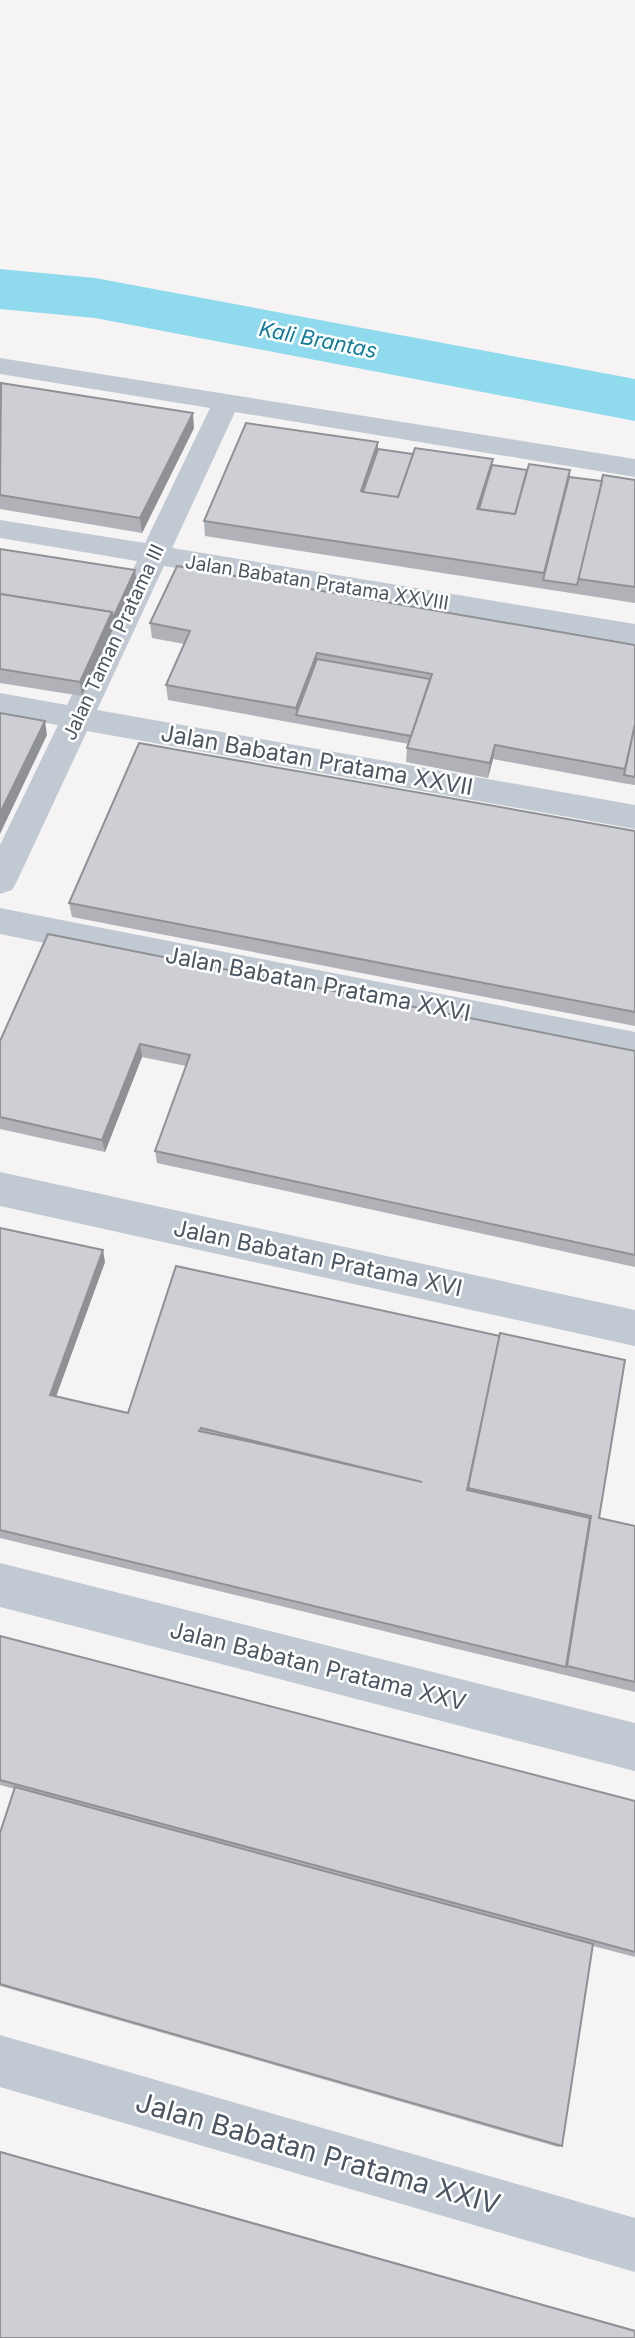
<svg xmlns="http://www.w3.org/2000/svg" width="635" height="2338" viewBox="0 0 635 2338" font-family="Inter,sans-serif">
	<rect width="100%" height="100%" fill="#f5f3f3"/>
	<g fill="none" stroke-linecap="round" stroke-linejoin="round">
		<polygon fill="#90daee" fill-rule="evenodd" points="0,269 95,278 635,379 635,421 95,318 0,309"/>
		<g fill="#c1cad2" fill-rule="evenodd">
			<polygon points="0,358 635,459 635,477 235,412 172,548 635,624 635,644 164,566 97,710 635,805 635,829 87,731 17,881 12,890 0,894 0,845 58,725 0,715 0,693 67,705 137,561 0,538 0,520 145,543 210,408 0,374"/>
			<polygon points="0,908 635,1032 635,1062 0,934"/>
			<polygon points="0,1172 635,1310 635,1346 0,1206"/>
			<polygon points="0,1563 635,1723 635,1771 0,1607"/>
			<polygon points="0,2035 635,2218 635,2272 0,2087"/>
		</g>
	</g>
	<g fill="#b0b2b7">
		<polygon points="0,384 194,428 142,533 0,509"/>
		<polygon points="378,449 527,470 570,470 569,477 602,481 635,480 635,603 205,536 204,521"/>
		<polygon points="0,549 135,570 136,579 82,696 0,683"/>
		<polygon points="150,623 635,645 635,785 622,783 623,780 622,783 493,759 488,778 406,762 407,748 409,744 168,700 166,685 184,644 152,638"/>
		<polygon points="635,831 635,1026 72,917 69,903"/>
		<polygon points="0,1041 635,1051 635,1267 157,1163 155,1151 186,1066 142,1057 105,1152 0,1129"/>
		<polygon points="0,1228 105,1262 56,1396 128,1413 176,1266 599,1518 635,1526 635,1692 0,1538"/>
		<polygon points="0,1636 635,1801 635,1957 593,1946 562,2146 558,2147 0,1986 0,1833 15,1789 0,1785"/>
	</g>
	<g fill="#909195">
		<polygon points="193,413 194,428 142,533 140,518"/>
		<polygon points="378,442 378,457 361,498 361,491"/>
		<polygon points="135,570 136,579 82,696 80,682 112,612"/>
		<polygon points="317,653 317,668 296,715 296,708"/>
		<polygon points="45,721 47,735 0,834 0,813"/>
		<polygon points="495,745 493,759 488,778 490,763"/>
		<polygon points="140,1044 142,1057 105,1152 102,1140"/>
		<polygon points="103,1250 105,1262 53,1405 50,1395"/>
		<polygon points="0,2151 635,2330 635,2331 0,2152"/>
	</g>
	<g fill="#cdcfd5" stroke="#909195" stroke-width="2" fill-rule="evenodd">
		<polygon points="1,383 193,413 140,518 0,495"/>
		<polygon points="246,423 378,442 361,491 398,497 415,448 493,459 477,509 515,514 529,464 570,470 544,573 204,521"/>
		<polygon points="378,449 413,454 398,497 363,492"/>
		<polygon points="492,465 527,470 515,514 479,509"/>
		<polygon points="603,475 635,480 635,587 578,579"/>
		<polygon points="569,477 602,481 577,585 543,580"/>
		<polygon points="0,549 135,570 113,618 112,612 0,594"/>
		<polygon points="177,566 635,645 635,725 625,769 495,745 490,763 407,748 432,674 317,653 296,708 166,685 190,631 150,623"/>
		<polygon points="0,594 112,612 80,682 0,669"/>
		<polygon points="317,659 430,679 411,736 296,715"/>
		<polygon points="0,713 45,721 0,813"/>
		<polygon points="635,725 635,777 624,775"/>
		<polygon points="139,743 635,831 635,1012 69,903"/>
		<polygon points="48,934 635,1051 635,1255 155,1151 190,1055 140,1044 102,1140 0,1117 0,1041"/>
		<path d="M0,1228L103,1250L50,1395L128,1413L176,1266L500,1336L467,1490L590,1518L566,1667L0,1530ZM201,1428L422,1482L265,1445L199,1431Z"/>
		<polygon points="500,1333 625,1360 599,1518 635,1526 635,1682 567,1666 591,1516 468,1488"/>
		<polygon points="0,1636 635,1801 635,1952 0,1780"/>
		<polygon points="15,1787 593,1944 562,2146 0,1984 0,1833"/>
		<polygon points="0,2152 635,2331 635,2338 0,2338"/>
	</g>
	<g text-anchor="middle" stroke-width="5" stroke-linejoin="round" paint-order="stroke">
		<g font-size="19" fill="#4a5661" stroke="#fff">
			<text transform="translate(317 582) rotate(9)" y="7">Jalan Babatan Pratama XXVIII</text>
			<text transform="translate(113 642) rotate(-65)" y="7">Jalan Taman Pratama III</text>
		</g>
		<g font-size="21" font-style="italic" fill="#0c7c9b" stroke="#fff">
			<text transform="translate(318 340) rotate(11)" y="7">Kali Brantas</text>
		</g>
		<g font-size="23" fill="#4a5661" stroke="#fff">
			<text transform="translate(317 760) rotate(10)" y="8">Jalan Babatan Pratama XXVII</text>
			<text transform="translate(318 984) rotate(11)" y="8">Jalan Babatan Pratama XXVI</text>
			<text transform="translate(318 1258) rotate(12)" y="8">Jalan Babatan Pratama XVI</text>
			<text transform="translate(318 1666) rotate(14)" y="8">Jalan Babatan Pratama XXV</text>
		</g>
		<g font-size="28" fill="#4a5661" stroke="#fff">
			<text transform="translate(318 2153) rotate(16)" y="10">Jalan Babatan Pratama XXIV</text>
		</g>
	</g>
</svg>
